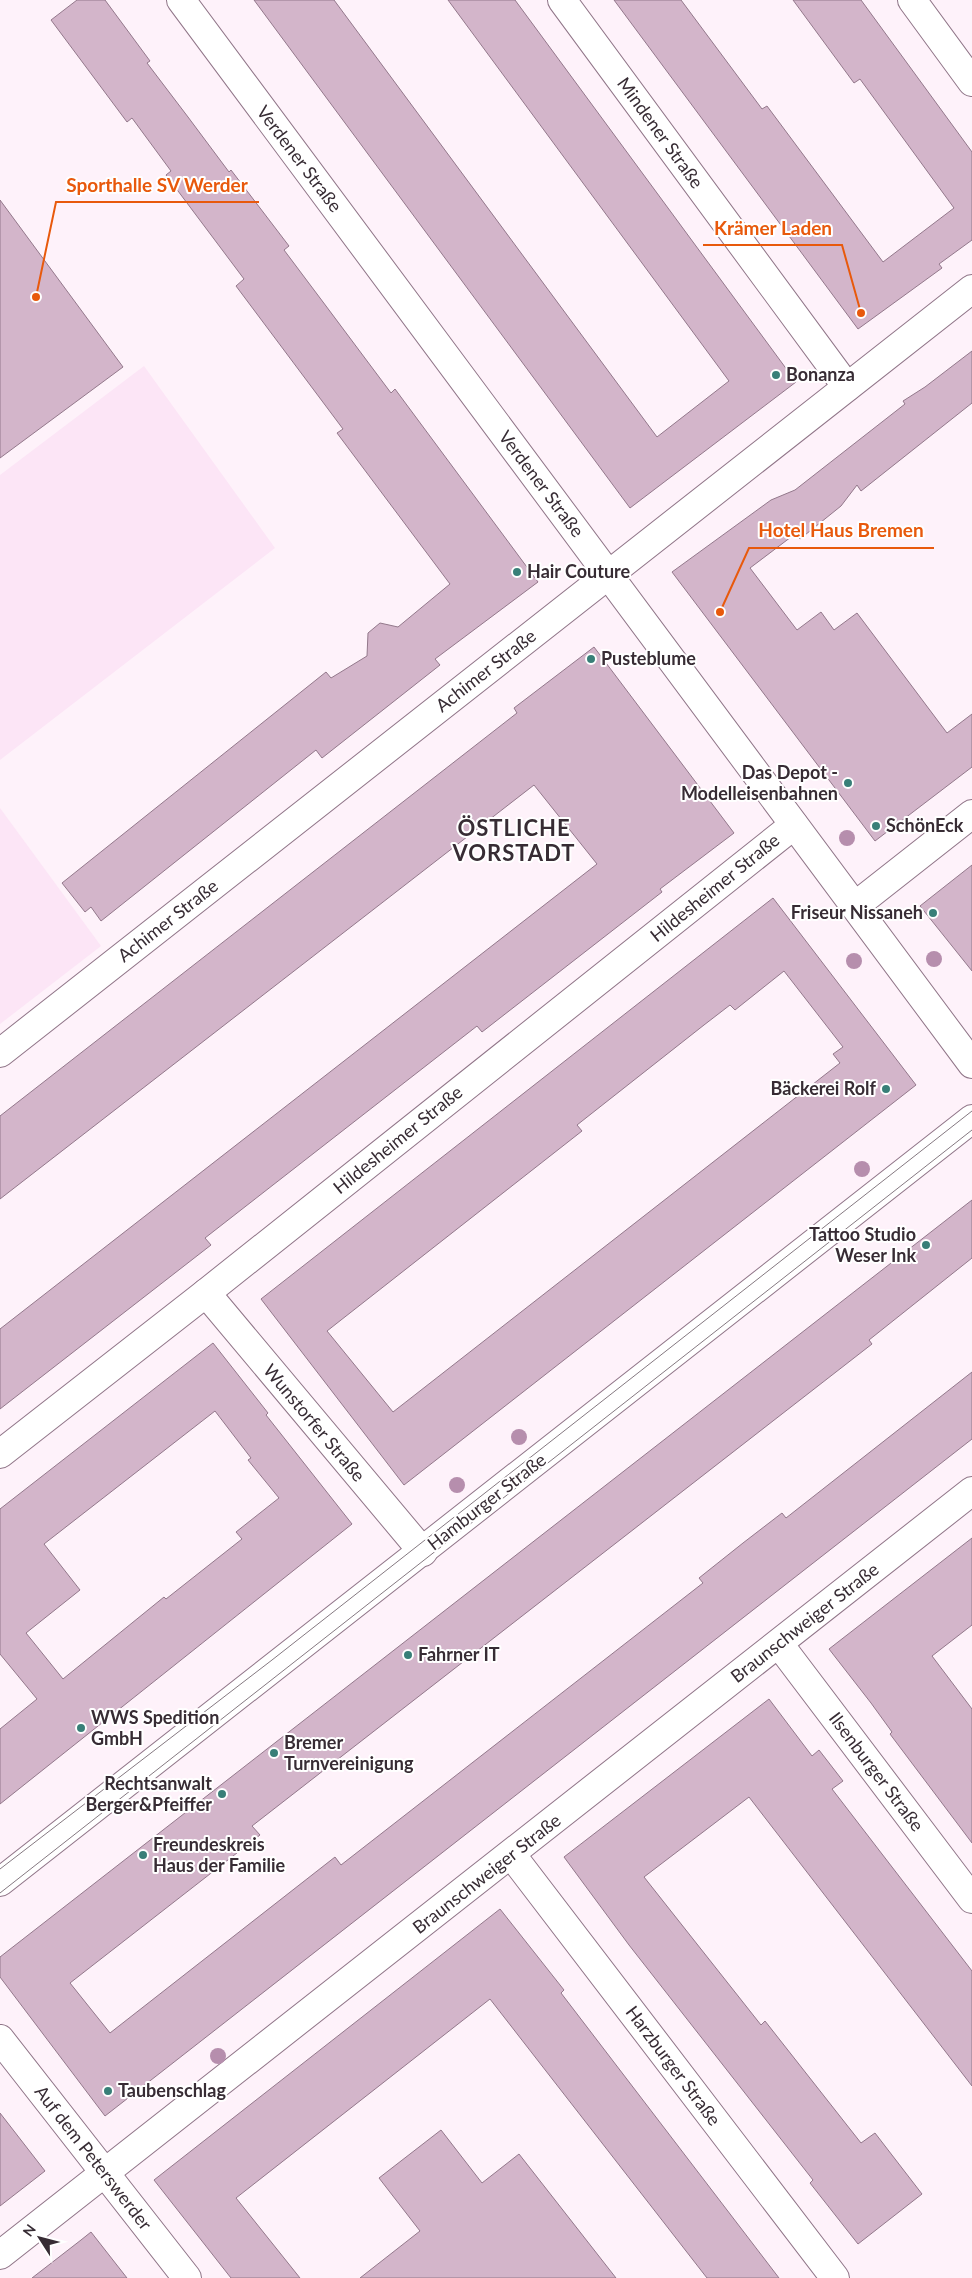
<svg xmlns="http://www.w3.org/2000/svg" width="972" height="2278" viewBox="0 0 972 2278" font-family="Lato,sans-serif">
	<rect width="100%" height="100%" fill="#fef2fa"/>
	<g fill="#fce5f6">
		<polygon points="144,366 275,548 0,760 0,475"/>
		<polygon points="0,808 101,946 0,1024"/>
	</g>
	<g fill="#d3b5ca" stroke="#93788b" fill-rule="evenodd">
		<polygon points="77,0 105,0 150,61 147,63 188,117 229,172 231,170 289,246 284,250 326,306 391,393 395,389 538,582 435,659 440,665 322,758 316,750 101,921 91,907 85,912 62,883 326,672 331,678 367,656 368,633 380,623 398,627 450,584 337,433 343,429 236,286 244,279 166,175 171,171 132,118 127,122 51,20"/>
		<polygon points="254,0 334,0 657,437 729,381 448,0 515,0 796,382 630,508"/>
		<polygon points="614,0 681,0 762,109 767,106 883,262 954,208 860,79 854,83 793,0 861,0 972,152 972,240 939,264 942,268 858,329"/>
		<polygon points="0,200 123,367 0,458"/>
		<polygon points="972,351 972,403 861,491 857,485 841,506 800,539 795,534 750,568 797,630 821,612 834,630 857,613 947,733 972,714 972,767 875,841 672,572 771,500 795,490 905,404 903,401 925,387"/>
		<polygon points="594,647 734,833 660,889 662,892 482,1032 477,1026 205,1238 211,1245 0,1409 0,1329 597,864 534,785 0,1199 0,1116 517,713 514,708"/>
		<polygon points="972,865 972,971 920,906"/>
		<path d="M773,898L916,1085L404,1485L261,1299ZM784,971L843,1047L833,1054L840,1063L393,1412L327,1331L582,1131L577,1125L704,1025L730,1005L735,1010Z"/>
		<polygon points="972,1200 972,1258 869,1340 872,1344 252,1826 260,1835 70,1983 110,2033 335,1857 341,1865 703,1583 699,1578 743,1543 782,1513 786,1518 972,1372 972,1439 105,2116 0,1977 0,1957"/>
		<path d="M213,1343L268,1413L266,1415L352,1524L0,1804V1729L37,1699L0,1654V1509ZM215,1411L251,1458L248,1460L279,1498L236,1532L242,1539L166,1599L164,1597L63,1679L26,1633L80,1590L44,1544Z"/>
		<polygon points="972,1538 972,1625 932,1656 972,1709 972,1843 890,1734 892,1732 871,1703 829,1649"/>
		<polygon points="769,1699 812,1756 819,1750 843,1781 832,1789 972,1971 972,2086 749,1797 644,1877 761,2025 765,2021 861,2143 875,2133 922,2194 858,2244 810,2183 813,2180 629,1945 564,1857"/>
		<polygon points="500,1909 564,1990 561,1993 779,2278 707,2278 490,1999 236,2198 300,2278 231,2278 154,2180"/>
		<polygon points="0,2113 45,2171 0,2206"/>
		<polygon points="441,2130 482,2183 519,2154 616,2278 360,2278 420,2231 379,2178"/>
		<polygon points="91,2232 127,2278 32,2278 81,2240"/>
	</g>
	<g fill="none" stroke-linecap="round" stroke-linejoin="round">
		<defs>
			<g id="minor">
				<polyline points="181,0 972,1064"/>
				<polyline points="562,0 847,387"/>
				<polyline points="912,0 972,82"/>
				<polyline points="855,906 972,814"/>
				<polyline points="0,1053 972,289"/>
				<polyline points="206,1293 423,1552"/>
				<polyline points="0,1454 206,1293 794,825"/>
				<polyline points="779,1644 972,1899"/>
				<polyline points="511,1854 835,2278"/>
				<polyline points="0,2039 187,2278"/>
				<polyline points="0,2255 972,1491"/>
			</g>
			<polyline id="tertiary" points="0,1882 972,1119"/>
		</defs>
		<use href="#minor" stroke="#907588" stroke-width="30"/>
		<use href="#tertiary" stroke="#907588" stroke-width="30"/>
		<use href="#minor" stroke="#fff" stroke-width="28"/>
		<use href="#tertiary" stroke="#fff" stroke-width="28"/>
		<g stroke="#857981" stroke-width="1">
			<polyline points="0,1869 272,1660 972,1111"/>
			<polyline points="0,1893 972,1130"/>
		</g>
	</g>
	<g fill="#b68ead">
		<circle cx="847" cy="838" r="8"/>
		<circle cx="934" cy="959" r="8"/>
		<circle cx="854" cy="961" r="8"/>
		<circle cx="862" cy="1169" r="8"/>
		<circle cx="519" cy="1437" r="8"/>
		<circle cx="457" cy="1485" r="8"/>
		<circle cx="218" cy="2056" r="8"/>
	</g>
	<g fill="#387f78" stroke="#fff" stroke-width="2">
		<circle cx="776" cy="375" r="5"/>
		<circle cx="517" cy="572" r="5"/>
		<circle cx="591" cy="659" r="5"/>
		<circle cx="848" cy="783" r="5"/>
		<circle cx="876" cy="826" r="5"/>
		<circle cx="933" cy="913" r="5"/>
		<circle cx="886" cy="1089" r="5"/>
		<circle cx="926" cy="1245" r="5"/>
		<circle cx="408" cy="1655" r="5"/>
		<circle cx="81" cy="1728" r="5"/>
		<circle cx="274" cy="1753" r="5"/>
		<circle cx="222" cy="1794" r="5"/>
		<circle cx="143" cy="1855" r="5"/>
		<circle cx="108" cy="2091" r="5"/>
	</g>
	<g text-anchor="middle" stroke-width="4" stroke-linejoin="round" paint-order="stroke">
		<g font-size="18" fill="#372c34" stroke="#fff">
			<text transform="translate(660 133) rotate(54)" y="6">Mindener Straße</text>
			<text transform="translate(299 159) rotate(53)" y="6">Verdener Straße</text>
			<text transform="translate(541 484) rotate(53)" y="6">Verdener Straße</text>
			<text transform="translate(486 671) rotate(-38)" y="6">Achimer Straße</text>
			<text transform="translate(715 888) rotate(-39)" y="6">Hildesheimer Straße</text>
			<text transform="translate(168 921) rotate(-38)" y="6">Achimer Straße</text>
			<text transform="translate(398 1140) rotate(-39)" y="6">Hildesheimer Straße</text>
			<text transform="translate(314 1423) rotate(50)" y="6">Wunstorfer Straße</text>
			<text transform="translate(487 1502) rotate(-38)" y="6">Hamburger Straße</text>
			<text transform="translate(805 1623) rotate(-38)" y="6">Braunschweiger Straße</text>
			<text transform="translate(876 1772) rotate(53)" y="6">Ilsenburger Straße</text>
			<text transform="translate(487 1874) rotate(-38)" y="6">Braunschweiger Straße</text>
			<text transform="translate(673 2066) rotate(53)" y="6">Harzburger Straße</text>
			<text transform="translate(93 2158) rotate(52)" y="6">Auf dem Peterswerder</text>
		</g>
		<g font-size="18" font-weight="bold" fill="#372c34" stroke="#fff" text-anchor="start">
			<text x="786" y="381">Bonanza</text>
			<text x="527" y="578">Hair Couture</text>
			<text x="601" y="665">Pusteblume</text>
			<text x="838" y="779" text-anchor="end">Das Depot -<tspan x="838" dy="21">Modelleisenbahnen</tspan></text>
			<text x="886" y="832">SchönEck</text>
			<text x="923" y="919" text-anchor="end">Friseur Nissaneh</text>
			<text x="876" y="1095" text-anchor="end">Bäckerei Rolf</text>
			<text x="916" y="1241" text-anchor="end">Tattoo Studio<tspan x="916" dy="21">Weser Ink</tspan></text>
			<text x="418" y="1661">Fahrner IT</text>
			<text x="91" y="1724">WWS Spedition<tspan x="91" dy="21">GmbH</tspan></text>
			<text x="284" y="1749">Bremer<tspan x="284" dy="21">Turnvereinigung</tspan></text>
			<text x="212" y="1790" text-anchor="end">Rechtsanwalt<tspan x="212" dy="21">Berger&amp;Pfeiffer</tspan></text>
			<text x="153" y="1851">Freundeskreis<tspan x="153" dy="21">Haus der Familie</tspan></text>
			<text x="118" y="2097">Taubenschlag</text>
		</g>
		<g font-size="22" font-weight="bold" letter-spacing="1" fill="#372c34" stroke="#fff">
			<text x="514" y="836">ÖSTLICHE<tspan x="514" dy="25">VORSTADT</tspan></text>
		</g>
	</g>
	<path fill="none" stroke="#e8590c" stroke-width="2" d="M36 297L56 202H259M861 313L842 245H703M720 612L749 548H934"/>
	<g fill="#e8590c" stroke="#fff" stroke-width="2">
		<circle cx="36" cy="297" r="5"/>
		<circle cx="861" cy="313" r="5"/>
		<circle cx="720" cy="612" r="5"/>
	</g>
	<g font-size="19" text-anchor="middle" font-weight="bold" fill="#e8590c" stroke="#fff" stroke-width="4" stroke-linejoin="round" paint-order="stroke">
		<text x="157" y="192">Sporthalle SV Werder</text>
		<text x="773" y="235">Krämer Laden</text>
		<text x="841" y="537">Hotel Haus Bremen</text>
	</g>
	<g transform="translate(40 2238) rotate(306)" stroke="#ffffff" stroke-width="4" paint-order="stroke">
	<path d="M0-4L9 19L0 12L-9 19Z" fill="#372c34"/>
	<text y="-8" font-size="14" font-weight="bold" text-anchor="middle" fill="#372c34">N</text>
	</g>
</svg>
